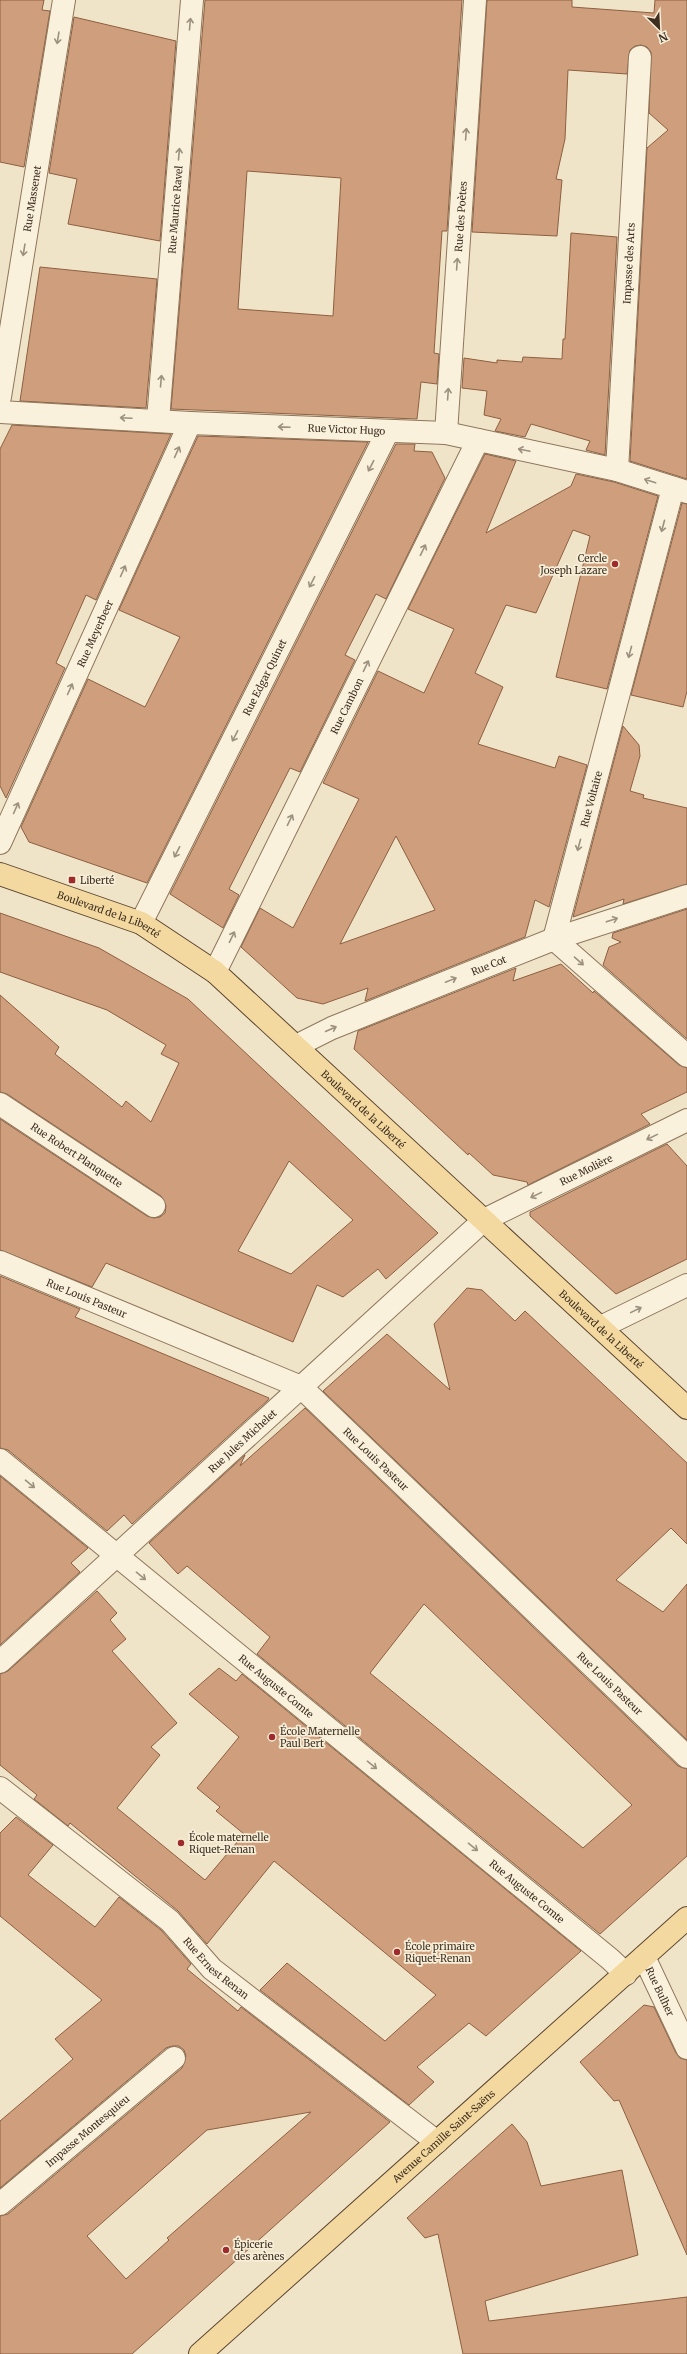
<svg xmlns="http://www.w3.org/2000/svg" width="687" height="2354" viewBox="0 0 687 2354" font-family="Merriweather,serif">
	<rect width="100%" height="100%" fill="#f0e4c8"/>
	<g fill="#cf9f7d" stroke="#8d5f41" fill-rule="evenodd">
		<polygon points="0,0 44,0 42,10 50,11 24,167 0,162"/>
		<path d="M205,0H462L447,231H442L434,353L439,354L437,384L421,382L417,419L171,409ZM247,171L341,178L333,316L238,309Z"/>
		<polygon points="487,0 572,0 572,7 654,13 655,0 687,0 687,479 630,461 647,148 668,130 649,113 651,52 647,47 641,45 635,46 630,50 627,74 568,70 565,139 556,179 562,180 557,236 472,232"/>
		<polygon points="74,17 176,41 160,241 68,224 77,179 49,173"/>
		<polygon points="571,233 617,237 605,455 586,450 590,441 531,424 525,437 495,431 501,419 484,415 487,391 462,388 464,358 497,363 497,360 522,362 523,357 562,359 563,339 565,339"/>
		<polygon points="40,267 157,279 146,408 20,401"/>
		<polygon points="12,425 171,434 96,600 86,595 56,663 65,668 6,798 0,786 0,449"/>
		<polygon points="198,436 368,442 147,883 29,842 21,827 88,679 145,707 180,637 119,610"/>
		<polygon points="396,444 415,444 414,451 432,452 445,478 386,599 376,594 345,655 355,660 300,772 290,768 229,889 239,895 223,928 170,894"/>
		<path d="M485,454L516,461L486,533L571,486L576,474L614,482L658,496L607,689L556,677L590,536L573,530L536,613L506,605L475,673L503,687L478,744L555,768L559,756L587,765L549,907L535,900L525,937L365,1001L368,988L323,1004L297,998L241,947L260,908L293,928L359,799L323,783L378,671L424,693L454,629L408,609ZM396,836L435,910L340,944Z"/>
		<polygon points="682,503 687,504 687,691 683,707 631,695"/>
		<polygon points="623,726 639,745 640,756 630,791 644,795 643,798 687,808 687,884 623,904 624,899 573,917"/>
		<polygon points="687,909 687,1039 603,965 609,947 621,942 612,938 613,933"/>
		<path d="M0,913L99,948L188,999L438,1233L386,1279L378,1269L343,1297L317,1285L293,1342L106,1263L92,1287L0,1250V1119L147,1216L154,1218L160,1217L165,1213L166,1206L161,1196L7,1094L0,1092V995L59,1047L55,1054L122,1107L126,1101L151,1122L179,1063L161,1054L166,1045L107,1010L0,972ZM289,1161L353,1220L291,1274L238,1251Z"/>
		<polygon points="561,964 593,993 594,991 679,1065 687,1068 687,1092 641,1114 650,1124 528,1185 527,1182 493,1175 469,1153 468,1155 354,1049 358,1031 516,968 513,981"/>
		<polygon points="667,1144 687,1166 687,1259 616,1294 530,1216 530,1212"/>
		<polygon points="0,1276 80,1309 75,1317 269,1398 268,1400 132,1524 124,1515 107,1531 8,1450 0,1448"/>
		<polygon points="467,1288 482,1290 515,1321 525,1311 687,1463 687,1544 671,1528 616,1580 663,1612 687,1584 687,1740 323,1391 387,1334 450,1390 434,1324"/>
		<path d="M305,1408L678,1766L687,1769V1856L600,1934L257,1654L270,1637L187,1566L178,1574L149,1543L245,1455L240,1466ZM424,1604L632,1805L583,1848L370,1673Z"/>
		<polygon points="0,1476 88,1548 71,1563 80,1572 0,1645"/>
		<polygon points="97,1591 117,1613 110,1620 126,1639 112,1651 177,1723 151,1747 160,1755 117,1808 205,1880 244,1834 216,1811 220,1807 197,1788 239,1737 189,1694 219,1668 236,1681 242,1674 581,1951 486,2036 469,2023 417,2067 434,2082 409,2105 260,1990 287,1963 385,2041 436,1995 274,1861 207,1944 178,1911 70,1823 68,1826 34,1799 37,1795 0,1765 0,1674 8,1671"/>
		<path d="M16,1817L53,1845L28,1875L95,1927L119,1897L161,1930L191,1964L187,1969L238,2011L241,2007L390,2122L132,2354H0V2216L8,2214L182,2068L186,2056L184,2050L179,2046H172L166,2048L0,2188V2121L73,2059L55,2039L102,2000L0,1916V1833ZM311,2112L167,2238L169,2240L126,2279L87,2236L207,2130Z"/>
		<polygon points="644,2005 654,2007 676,2053 680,2058 687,2060 687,2255 619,2100 614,2101 580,2062"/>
		<polygon points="512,2124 527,2142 541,2186 622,2170 638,2255 485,2301 489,2321 687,2297 687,2354 463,2354 438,2234 425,2238 407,2218"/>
	</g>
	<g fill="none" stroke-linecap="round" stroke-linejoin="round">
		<defs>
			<g id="minor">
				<path id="s1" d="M0,397L64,0"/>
				<path id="s2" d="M0,412L190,423L446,433L617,470L687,492"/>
				<path id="s3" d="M158,420L192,0"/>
				<path id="s4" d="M446,433L475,0"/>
				<path id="s5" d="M617,470L640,57"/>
				<polyline points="673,488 554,939 687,1056"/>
				<path id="s6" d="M0,843L190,423"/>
				<path id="s7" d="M141,923L388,431"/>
				<path id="s8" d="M215,972L478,440"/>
				<path id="s9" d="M296,1046L332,1028L554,939L687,896"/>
				<path id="s10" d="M0,1104L154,1206"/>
				<path id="s11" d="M0,1262L301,1387L687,1757"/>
				<polyline points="601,1327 687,1285"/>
				<path id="s12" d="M0,1460L610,1959L626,1974"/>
				<path id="s13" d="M0,1662L484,1220L687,1120"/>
				<path id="s14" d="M0,1788L170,1921L212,1969L437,2142"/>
				<path id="s15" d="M644,1957L687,2048"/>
				<path id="s16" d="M0,2204L174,2058"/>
			</g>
			<g id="major">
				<path id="s17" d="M0,874L141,923L215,972L687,1408"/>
				<path id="s18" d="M200,2354L687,1918"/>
			</g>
		</defs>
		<use href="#minor" stroke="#8d765c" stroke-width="24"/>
		<use href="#major" stroke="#5b4430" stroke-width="24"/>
		<use href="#minor" stroke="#faf1dc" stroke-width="22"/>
		<use href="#major" stroke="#f3d9a0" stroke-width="22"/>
	</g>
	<defs><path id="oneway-shaft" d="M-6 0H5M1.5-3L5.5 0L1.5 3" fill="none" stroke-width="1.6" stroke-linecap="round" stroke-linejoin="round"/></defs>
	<g stroke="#9c907e">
		<use href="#oneway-shaft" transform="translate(190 24) rotate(-85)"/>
		<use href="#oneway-shaft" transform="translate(58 38) rotate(99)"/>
		<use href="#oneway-shaft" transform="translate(466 134) rotate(-86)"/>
		<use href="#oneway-shaft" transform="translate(179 154) rotate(-85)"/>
		<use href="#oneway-shaft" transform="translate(24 250) rotate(99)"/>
		<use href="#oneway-shaft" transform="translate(457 264) rotate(-86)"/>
		<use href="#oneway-shaft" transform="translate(161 381) rotate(-85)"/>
		<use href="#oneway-shaft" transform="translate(448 394) rotate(-86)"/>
		<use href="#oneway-shaft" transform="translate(126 418) rotate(-177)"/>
		<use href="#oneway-shaft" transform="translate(284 427) rotate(-178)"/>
		<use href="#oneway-shaft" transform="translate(524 450) rotate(-168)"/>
		<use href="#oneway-shaft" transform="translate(177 452) rotate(-66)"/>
		<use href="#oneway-shaft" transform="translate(371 466) rotate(117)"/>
		<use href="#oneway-shaft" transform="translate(650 481) rotate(-162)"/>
		<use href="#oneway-shaft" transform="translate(663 526) rotate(105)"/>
		<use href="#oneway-shaft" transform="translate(423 550) rotate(-64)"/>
		<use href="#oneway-shaft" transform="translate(123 571) rotate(-66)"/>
		<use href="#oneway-shaft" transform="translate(312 582) rotate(117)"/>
		<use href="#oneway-shaft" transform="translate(630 652) rotate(105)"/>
		<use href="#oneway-shaft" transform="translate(366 666) rotate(-64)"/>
		<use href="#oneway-shaft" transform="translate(70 689) rotate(-66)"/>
		<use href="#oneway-shaft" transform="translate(235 736) rotate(117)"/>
		<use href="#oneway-shaft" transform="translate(16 808) rotate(-66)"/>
		<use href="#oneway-shaft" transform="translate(290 820) rotate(-64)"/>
		<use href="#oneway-shaft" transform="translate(579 845) rotate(105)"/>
		<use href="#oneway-shaft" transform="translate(177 852) rotate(117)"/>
		<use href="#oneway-shaft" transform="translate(612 920) rotate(-18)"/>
		<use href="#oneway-shaft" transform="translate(232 937) rotate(-64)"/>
		<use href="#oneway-shaft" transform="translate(579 961) rotate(41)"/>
		<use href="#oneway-shaft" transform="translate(451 980) rotate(-22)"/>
		<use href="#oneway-shaft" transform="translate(331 1029) rotate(-24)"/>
		<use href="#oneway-shaft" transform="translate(652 1137) rotate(154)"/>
		<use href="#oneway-shaft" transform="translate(536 1195) rotate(154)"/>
		<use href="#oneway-shaft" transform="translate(636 1310) rotate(-26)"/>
		<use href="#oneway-shaft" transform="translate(30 1484) rotate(40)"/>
		<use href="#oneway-shaft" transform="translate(141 1576) rotate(39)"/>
		<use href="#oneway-shaft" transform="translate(372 1765) rotate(39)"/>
		<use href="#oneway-shaft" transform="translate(473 1847) rotate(39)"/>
	</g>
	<g fill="#9e2a2b" stroke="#f7eed8" stroke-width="1.5">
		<circle cx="615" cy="564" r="4"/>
		<rect x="68" y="876" width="8" height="8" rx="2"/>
		<circle cx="272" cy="1737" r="4"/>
		<circle cx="181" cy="1843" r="4"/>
		<circle cx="397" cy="1952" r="4"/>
		<circle cx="226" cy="2250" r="4"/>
	</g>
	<g text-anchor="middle" stroke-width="3.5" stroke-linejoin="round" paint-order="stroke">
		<g font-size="10" fill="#3d2e20" stroke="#f7eed8">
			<text dy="4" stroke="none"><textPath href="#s1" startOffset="201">Rue Massenet</textPath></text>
			<text dy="4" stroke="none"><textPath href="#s3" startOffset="211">Rue Maurice Ravel</textPath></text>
			<text dy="4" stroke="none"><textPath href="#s4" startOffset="217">Rue des Poètes</textPath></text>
			<text dy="4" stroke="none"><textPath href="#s5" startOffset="207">Impasse des Arts</textPath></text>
			<text dy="4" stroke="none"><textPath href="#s2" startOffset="347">Rue Victor Hugo</textPath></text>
			<text dy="4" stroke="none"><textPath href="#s6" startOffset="230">Rue Meyerbeer</textPath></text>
			<text dy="4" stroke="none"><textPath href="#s7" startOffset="275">Rue Edgar Quinet</textPath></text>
			<text dy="4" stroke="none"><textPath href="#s8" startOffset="297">Rue Cambon</textPath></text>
			<text transform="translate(591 799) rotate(-75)" y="4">Rue Voltaire</text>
			<text dy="4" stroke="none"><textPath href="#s17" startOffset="116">Boulevard de la Liberté</textPath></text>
			<text dy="4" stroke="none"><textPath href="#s9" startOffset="209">Rue Cot</textPath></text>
			<text dy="4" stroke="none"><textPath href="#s17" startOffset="440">Boulevard de la Liberté</textPath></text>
			<text dy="4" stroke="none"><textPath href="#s10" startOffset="92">Rue Robert Planquette</textPath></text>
			<text dy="4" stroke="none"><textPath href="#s13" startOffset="769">Rue Molière</textPath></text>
			<text dy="4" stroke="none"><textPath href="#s11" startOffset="94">Rue Louis Pasteur</textPath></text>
			<text dy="4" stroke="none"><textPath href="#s17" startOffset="764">Boulevard de la Liberté</textPath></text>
			<text dy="4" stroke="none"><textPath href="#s13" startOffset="328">Rue Jules Michelet</textPath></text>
			<text dy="4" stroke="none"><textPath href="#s11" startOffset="430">Rue Louis Pasteur</textPath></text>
			<text dy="4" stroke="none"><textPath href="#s11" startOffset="754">Rue Louis Pasteur</textPath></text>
			<text dy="4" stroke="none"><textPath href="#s12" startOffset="357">Rue Auguste Comte</textPath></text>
			<text dy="4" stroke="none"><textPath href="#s12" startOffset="681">Rue Auguste Comte</textPath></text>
			<text dy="4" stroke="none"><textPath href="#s14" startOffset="282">Rue Ernest Renan</textPath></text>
			<text dy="4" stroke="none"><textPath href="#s15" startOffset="38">Rue Bulher</textPath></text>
			<text dy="4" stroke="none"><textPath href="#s16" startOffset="114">Impasse Montesquieu</textPath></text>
			<text dy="4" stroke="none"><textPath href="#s18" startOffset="327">Avenue Camille Saint-Saëns</textPath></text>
		</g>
		<g font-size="10" fill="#3d2e20" stroke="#f7eed8" text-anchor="start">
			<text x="607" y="562" text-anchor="end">Cercle<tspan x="607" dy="12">Joseph Lazare</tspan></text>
			<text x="80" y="884">Liberté</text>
			<text x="280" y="1735">École Maternelle<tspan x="280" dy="12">Paul Bert</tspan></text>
			<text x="189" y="1841">École maternelle<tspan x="189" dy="12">Riquet-Renan</tspan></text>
			<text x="405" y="1950">École primaire<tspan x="405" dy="12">Riquet-Renan</tspan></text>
			<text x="234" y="2248">Épicerie<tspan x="234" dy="12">des arènes</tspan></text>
		</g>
	</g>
	<g transform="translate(659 28) rotate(156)" stroke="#f7eed8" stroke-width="3" paint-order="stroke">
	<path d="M0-3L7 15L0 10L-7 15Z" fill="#3d2e20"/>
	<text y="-6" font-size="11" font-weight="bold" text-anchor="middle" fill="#3d2e20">N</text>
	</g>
</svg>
